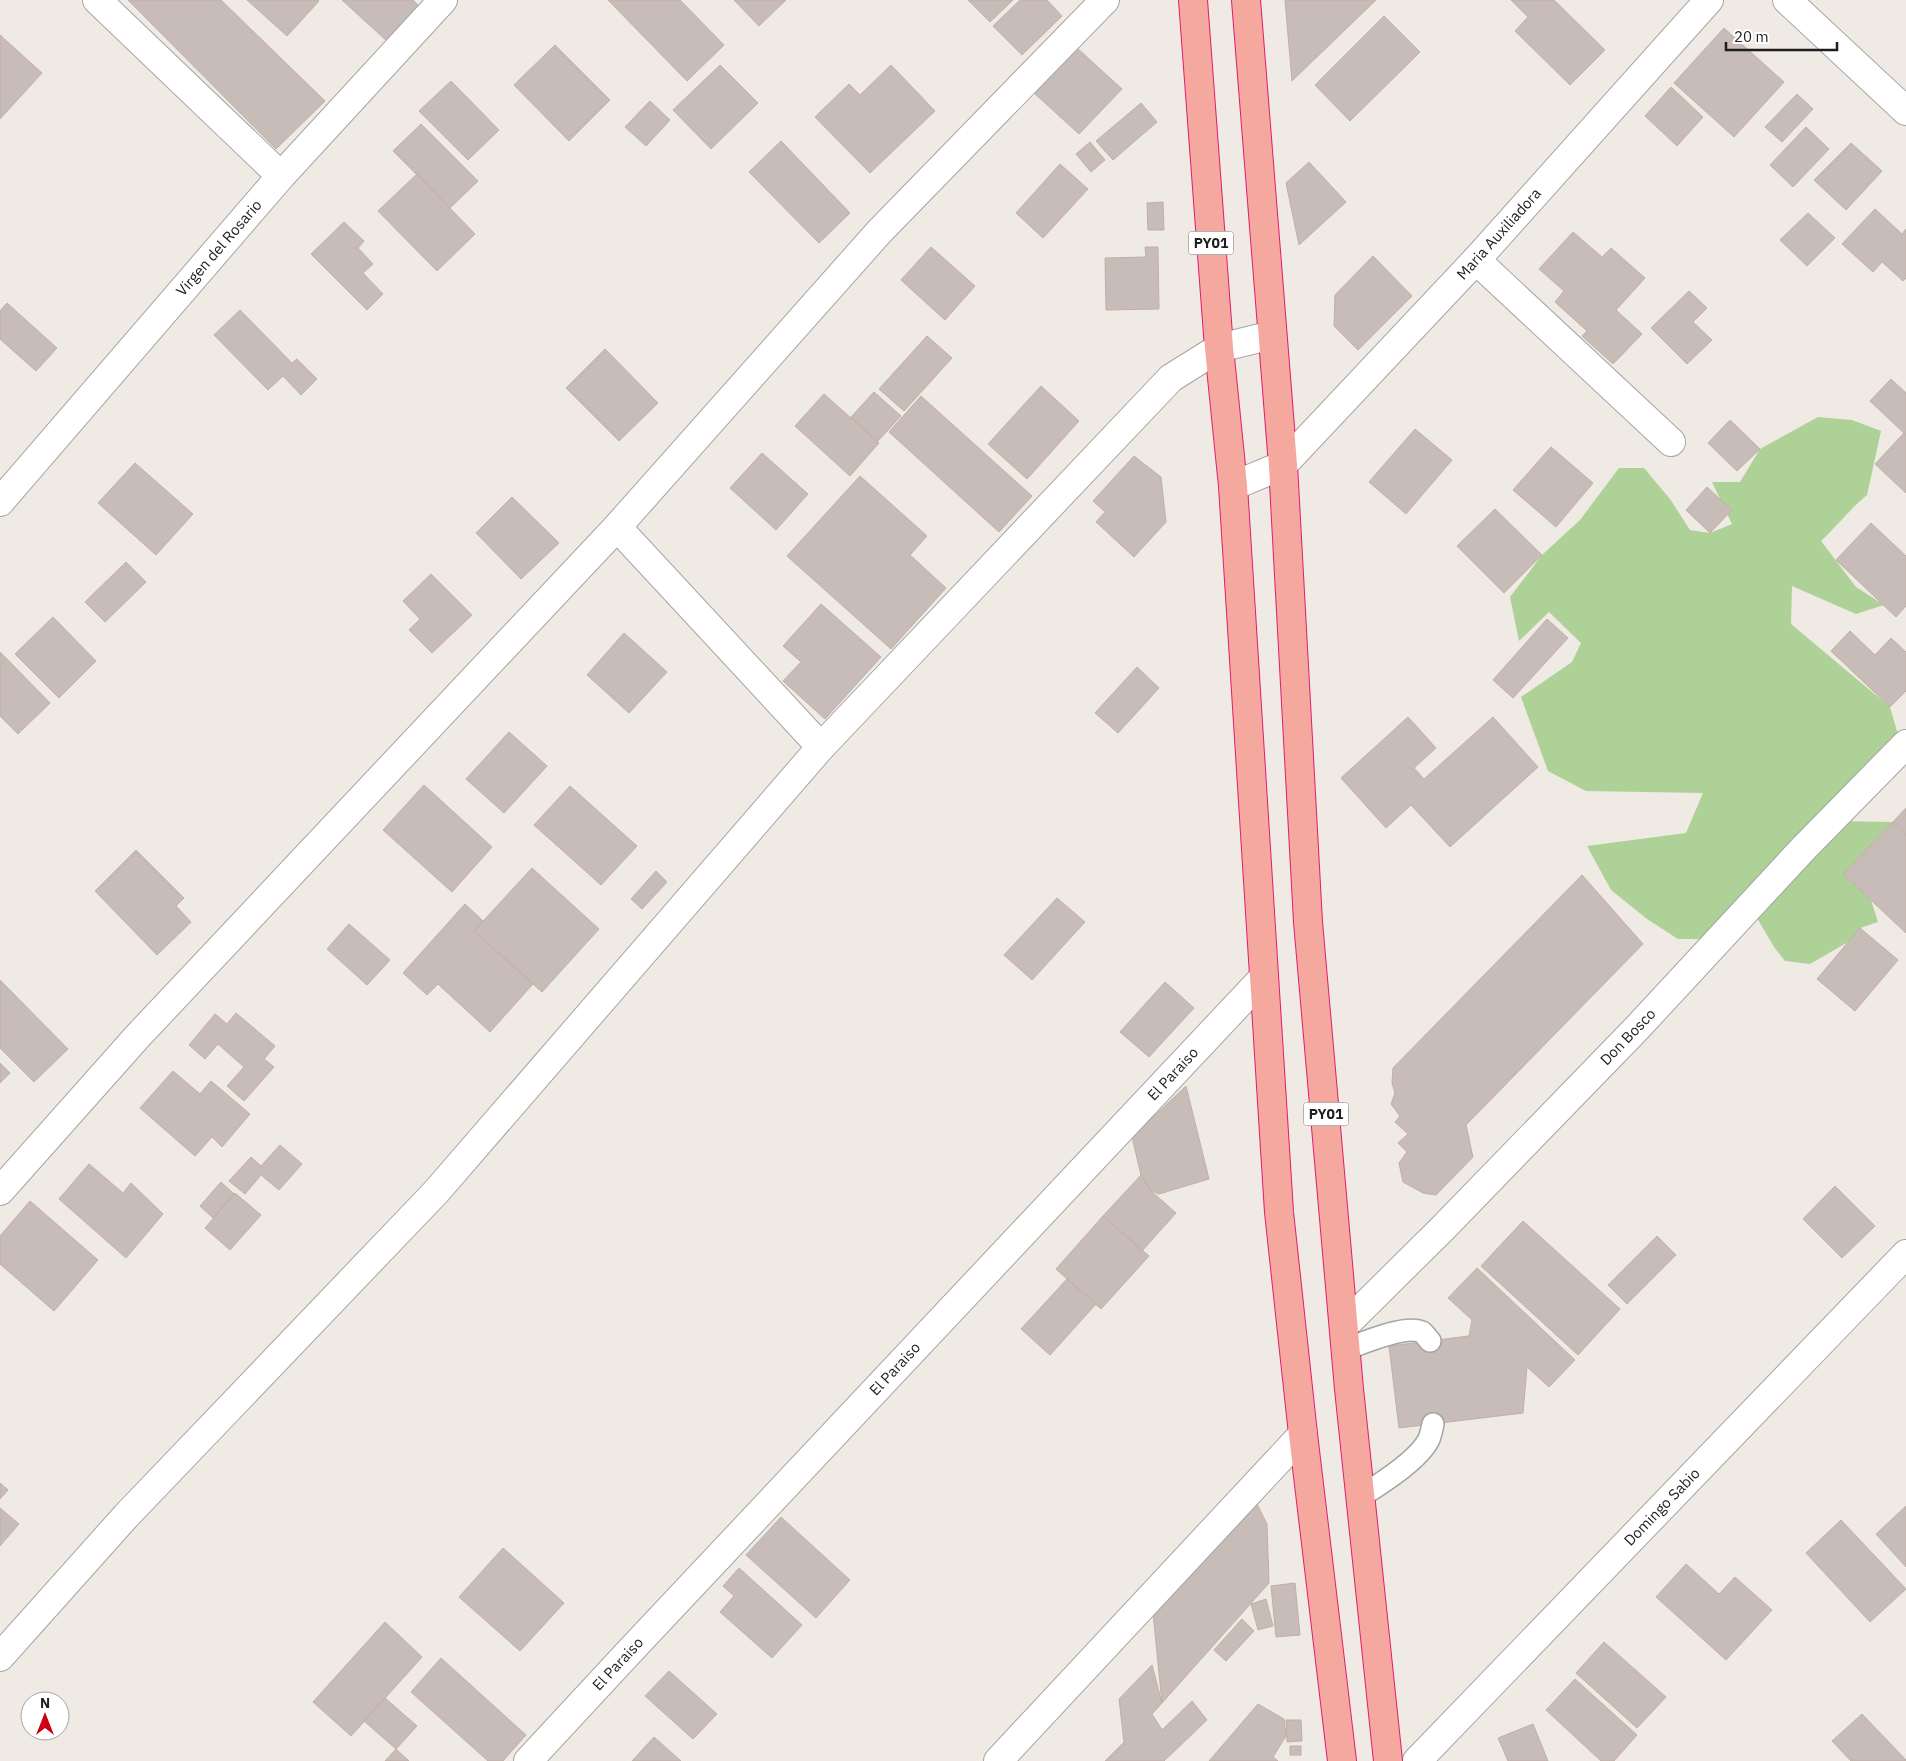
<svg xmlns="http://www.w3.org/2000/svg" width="1906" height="1761" viewBox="0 0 1906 1761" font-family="'IBM Plex Sans',sans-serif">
	<rect width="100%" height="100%" fill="#efeae3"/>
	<path fill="#add196" d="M1818,417L1852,420L1881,431L1867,495C1851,508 1837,526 1821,541L1856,587L1884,605L1856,614L1792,586L1791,624L1890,707L1898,735L1831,821L1893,822L1843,874L1871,900L1878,922L1860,928L1848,942L1810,964L1785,961L1774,947L1750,906L1730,935L1701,939H1678L1647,919L1611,890L1587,846L1686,833L1703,793L1586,791L1548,771L1521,697L1572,662L1581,643L1549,612L1519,641L1510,597L1542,555L1580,520L1619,468H1644L1670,499L1690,530L1710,533L1732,524L1712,482H1740L1760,449Z"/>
	<g fill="#c7bcb7" stroke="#c2afa5">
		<polygon points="128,0 221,0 325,101 276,149"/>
		<polygon points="247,0 317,0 319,1 287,36"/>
		<polygon points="342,0 413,0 420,7 388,42"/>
		<polygon points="608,0 680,0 724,45 687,81"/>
		<polygon points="734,0 786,0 759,26"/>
		<polygon points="968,0 1013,0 990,22"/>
		<polygon points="1020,0 1047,0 1062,16 1022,55 993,26"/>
		<polygon points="1285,0 1376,0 1292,81"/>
		<polygon points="1511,0 1554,0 1605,50 1570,85 1515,31 1528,17"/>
		<polygon points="1384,16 1420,52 1350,121 1315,85"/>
		<polygon points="1724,28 1784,82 1734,137 1674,83"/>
		<polygon points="0,35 42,73 0,119"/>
		<polygon points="555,45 610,100 569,141 514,85"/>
		<polygon points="1076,47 1122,89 1079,134 1034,93"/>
		<polygon points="720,65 758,103 711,149 673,110"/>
		<polygon points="891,65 935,111 870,173 815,117 849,84 860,95"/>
		<polygon points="451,81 499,130 468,160 419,111"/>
		<polygon points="1671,87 1703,117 1677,146 1645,116"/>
		<polygon points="1797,94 1813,109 1782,142 1765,127"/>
		<polygon points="650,101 670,120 646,146 625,127"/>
		<polygon points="1141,103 1157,122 1113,160 1096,141"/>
		<polygon points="421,124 478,181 450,208 393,151"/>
		<polygon points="1806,127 1829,149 1793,187 1770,165"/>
		<polygon points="781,141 850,213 819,243 749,172"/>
		<polygon points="1090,142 1105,160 1091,172 1076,154"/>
		<polygon points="1851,143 1882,171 1846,210 1814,180"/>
		<polygon points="1309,162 1346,202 1299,245 1286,183"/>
		<polygon points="1060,164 1088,189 1043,238 1016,213"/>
		<polygon points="417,174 475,234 437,271 378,211"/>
		<polygon points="1163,202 1164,230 1148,230 1147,203"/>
		<polygon points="1875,209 1902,234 1906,229 1906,278 1903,281 1882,262 1873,272 1842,244"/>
		<polygon points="1808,213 1835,238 1807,266 1780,240"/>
		<polygon points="344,222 364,241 358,248 373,264 363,273 383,294 367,310 311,254"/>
		<polygon points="1573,232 1602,257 1611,248 1645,278 1616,310 1642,334 1613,364 1582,336 1587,331 1555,302 1564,291 1539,269"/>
		<polygon points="931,247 975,286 945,320 901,280"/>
		<polygon points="1145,247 1158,247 1159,309 1106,310 1105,258 1146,257"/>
		<polygon points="1373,256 1412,296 1358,350 1334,326 1335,295"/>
		<polygon points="1689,291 1707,308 1693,322 1712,340 1687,364 1651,328"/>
		<polygon points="7,303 57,348 36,371 0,339 0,311"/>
		<polygon points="240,310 292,363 297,359 317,379 301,395 283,376 268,390 214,335"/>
		<polygon points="927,336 952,358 904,411 879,389"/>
		<polygon points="605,349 658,403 619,441 566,388"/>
		<polygon points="1891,379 1906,393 1906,435 1870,401"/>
		<polygon points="1041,386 1079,421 1027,479 988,444"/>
		<polygon points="874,392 901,416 877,442 851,417"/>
		<polygon points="824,394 879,443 850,476 795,426"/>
		<polygon points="921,396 1032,496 999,532 889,432"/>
		<polygon points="1730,420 1760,449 1737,471 1708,443"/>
		<polygon points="1415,429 1452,460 1406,514 1369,482"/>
		<polygon points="1904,433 1906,435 1906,493 1875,464"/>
		<polygon points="1551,447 1593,483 1556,527 1513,490"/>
		<polygon points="762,453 808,494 776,530 730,488"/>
		<polygon points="1134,456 1161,477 1166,522 1134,557 1096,522 1105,512 1093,501"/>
		<polygon points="135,463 193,514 156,555 98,503"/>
		<polygon points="860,476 927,536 910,555 946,588 891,649 787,556"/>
		<polygon points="1707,487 1732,510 1710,533 1686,510"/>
		<polygon points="512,497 559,543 521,579 476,533"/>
		<polygon points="1495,509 1542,555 1504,593 1457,546"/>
		<polygon points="1871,523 1906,556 1906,606 1896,617 1836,560"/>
		<polygon points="126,562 146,582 105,622 85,602"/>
		<polygon points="431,574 472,615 432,653 409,630 420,619 403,601"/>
		<polygon points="821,604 881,657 825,719 783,681 801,662 783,646"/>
		<polygon points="53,617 96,661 59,698 15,654"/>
		<polygon points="1547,619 1568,638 1513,698 1493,680"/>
		<polygon points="1850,631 1875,655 1891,638 1906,652 1906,691 1890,707 1831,651"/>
		<polygon points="624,633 667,672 629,713 587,675"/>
		<polygon points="0,652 7,659 0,666"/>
		<polygon points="7,659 50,703 18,734 0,716 0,666"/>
		<polygon points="1137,667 1159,688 1118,733 1095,713"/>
		<polygon points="1408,717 1436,748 1414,768 1424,779 1493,717 1538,767 1450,847 1411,805 1386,828 1341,778"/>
		<polygon points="509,732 547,766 504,813 466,779"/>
		<polygon points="424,785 492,847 452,892 383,830"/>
		<polygon points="570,786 637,846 601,885 534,825"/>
		<polygon points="1906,808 1906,835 1893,822"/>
		<polygon points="1893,822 1906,835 1906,933 1843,874"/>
		<polygon points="136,850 184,898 176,906 191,922 157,955 95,891"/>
		<polygon points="532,868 599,929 542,992 474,931"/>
		<polygon points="656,871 667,882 642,909 631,899"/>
		<polygon points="1582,875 1643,944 1466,1125 1473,1157 1436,1195 1423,1193 1403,1182 1399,1163 1407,1152 1398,1143 1408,1134 1395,1122 1400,1116 1391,1104 1395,1093 1392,1083 1393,1068"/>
		<polygon points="1057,898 1085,922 1032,980 1004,955"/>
		<polygon points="465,904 483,921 474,931 533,984 490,1032 438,984 427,995 403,973"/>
		<polygon points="349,924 390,960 367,985 327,949"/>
		<polygon points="1860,928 1898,960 1855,1011 1817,979"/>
		<polygon points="0,980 68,1049 34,1082 0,1048"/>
		<polygon points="1165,982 1194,1008 1149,1057 1120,1032"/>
		<polygon points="236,1013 275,1046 264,1059 274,1067 244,1101 227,1086 244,1067 218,1044 205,1059 189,1045 215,1014 227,1024"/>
		<polygon points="0,1063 10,1073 0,1083"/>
		<polygon points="173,1071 200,1094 211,1081 250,1114 222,1147 212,1137 195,1156 140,1108"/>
		<polygon points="1186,1086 1209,1179 1159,1194 1150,1190 1141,1175 1132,1137"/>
		<polygon points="280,1145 302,1164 279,1190 261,1175 245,1194 229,1181 251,1157 261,1166"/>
		<polygon points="89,1164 123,1193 131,1183 163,1214 126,1258 59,1199"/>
		<polygon points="1141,1175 1150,1190 1176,1213 1142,1251 1103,1216"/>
		<polygon points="221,1182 234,1194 213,1218 200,1206"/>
		<polygon points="1835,1186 1875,1226 1842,1258 1803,1219"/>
		<polygon points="235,1193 261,1215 230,1250 205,1228"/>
		<polygon points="30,1201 98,1260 54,1311 0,1264 0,1236"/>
		<polygon points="1103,1216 1149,1256 1101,1309 1056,1269"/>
		<polygon points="1523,1221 1620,1309 1578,1355 1481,1266"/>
		<polygon points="1657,1236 1676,1255 1627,1304 1608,1285"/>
		<polygon points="1477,1268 1575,1360 1549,1387 1527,1367 1523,1413 1399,1428 1389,1346 1469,1336 1472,1320 1448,1298"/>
		<polygon points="1067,1279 1096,1304 1050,1355 1021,1329"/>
		<polygon points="0,1483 8,1490 0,1499"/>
		<polygon points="1254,1498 1267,1524 1269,1583 1162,1703 1152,1603"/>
		<polygon points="1906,1506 1906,1567 1876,1534"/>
		<polygon points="0,1508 19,1524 0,1546"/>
		<polygon points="781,1517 850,1580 816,1618 746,1555"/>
		<polygon points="1841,1520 1906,1589 1870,1622 1806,1553"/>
		<polygon points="503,1548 564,1603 520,1651 459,1597"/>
		<polygon points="1686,1564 1719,1594 1735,1577 1772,1610 1726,1660 1656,1597"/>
		<polygon points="739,1568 802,1625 772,1658 720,1612 734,1596 723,1586"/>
		<polygon points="1295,1583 1300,1635 1276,1637 1271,1586"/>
		<polygon points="1266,1599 1273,1626 1258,1630 1251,1604"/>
		<polygon points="1242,1619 1254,1631 1226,1661 1214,1650"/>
		<polygon points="385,1622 422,1657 351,1736 313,1702"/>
		<polygon points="1604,1642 1666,1697 1637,1728 1576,1673"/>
		<polygon points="441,1658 526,1735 503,1761 488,1761 411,1692"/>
		<polygon points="1152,1665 1162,1703 1152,1714 1162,1730 1192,1701 1207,1720 1164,1761 1105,1761 1124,1742 1119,1699"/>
		<polygon points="669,1671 717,1714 693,1739 645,1696"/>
		<polygon points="1575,1679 1637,1735 1614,1761 1601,1761 1546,1710"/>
		<polygon points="385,1698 417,1726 396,1749 364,1721"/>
		<polygon points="1258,1704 1284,1719 1286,1736 1273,1757 1278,1761 1209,1761"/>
		<polygon points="1862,1714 1906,1760 1906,1761 1851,1761 1832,1741"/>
		<polygon points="1286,1720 1301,1720 1302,1741 1287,1742"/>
		<polygon points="1533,1724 1548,1761 1508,1761 1498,1738"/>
		<polygon points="654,1737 681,1761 632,1761"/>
		<rect x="1290" y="1746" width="11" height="9"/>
		<polygon points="396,1749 409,1761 385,1761"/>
	</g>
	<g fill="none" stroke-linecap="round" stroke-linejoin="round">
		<defs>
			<g id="service">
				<path d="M1346,1349C1363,1343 1406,1324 1422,1332C1425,1334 1427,1338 1430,1341"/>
				<path d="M1360,1497C1380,1484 1419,1460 1429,1439C1431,1434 1432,1429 1433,1424"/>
			</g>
			<g id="minor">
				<polyline points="97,0 281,176"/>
				<polyline points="1787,0 1906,111"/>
				<polyline points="1476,260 1671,442"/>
				<polyline points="1233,486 1283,465 1476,260 1709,0"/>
				<polyline points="0,502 281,176 443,0"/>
				<polyline points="617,527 821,747"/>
				<polyline points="0,1191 137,1037 617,527 879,232 1105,0"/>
				<polyline points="1345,1325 1443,1228 1638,1027 1802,850 1906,744"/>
				<polyline points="0,1657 126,1516 436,1192 821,747 1171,378 1219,348 1272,335"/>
				<polyline points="528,1761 631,1650 1263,978"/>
				<polyline points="998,1761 1303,1434"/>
				<polyline points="1417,1761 1906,1254"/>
			</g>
			<g id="trunk">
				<polyline points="1193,0 1219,348 1233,486 1279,1212 1303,1434 1342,1761"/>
				<polyline points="1246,0 1283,465 1308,922 1349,1389 1388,1761"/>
			</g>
		</defs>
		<use href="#service" stroke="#a5a5a5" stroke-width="24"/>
		<use href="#minor" stroke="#a5a5a5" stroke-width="30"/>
		<use href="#trunk" stroke="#e11c73" stroke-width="30"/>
		<use href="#service" stroke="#fff" stroke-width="21"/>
		<use href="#minor" stroke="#fff" stroke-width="28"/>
		<use href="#trunk" stroke="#f4a89e" stroke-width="28"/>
	</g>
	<g text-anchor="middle" stroke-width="4" stroke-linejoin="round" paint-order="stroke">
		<g fill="#fff" stroke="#626262" stroke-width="1">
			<rect x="1188.5" y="231.5" width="45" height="23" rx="4"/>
			<rect x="1303.5" y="1102.5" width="45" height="23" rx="4"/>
		</g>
		<g font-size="14" font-weight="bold" fill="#1e1e1e">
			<text x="1211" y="248">PY01</text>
			<text x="1326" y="1119">PY01</text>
		</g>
		<g font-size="15" fill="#1e1e1e" stroke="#fff">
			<text transform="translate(1499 234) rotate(-48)" y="5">Maria Auxiliadora</text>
			<text transform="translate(219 248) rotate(-49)" y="5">Virgen del Rosario</text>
			<text transform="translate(1628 1037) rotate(-46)" y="5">Don Bosco</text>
			<text transform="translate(1173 1074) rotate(-47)" y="5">El Paraiso</text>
			<text transform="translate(895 1369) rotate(-47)" y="5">El Paraiso</text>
			<text transform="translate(1662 1507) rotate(-46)" y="5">Domingo Sabio</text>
			<text transform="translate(618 1664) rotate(-47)" y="5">El Paraiso</text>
		</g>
	</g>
	<g transform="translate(45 1716)"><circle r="24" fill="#ffffff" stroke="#a5a5a5"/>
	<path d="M0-4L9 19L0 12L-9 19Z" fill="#cc0013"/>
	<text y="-8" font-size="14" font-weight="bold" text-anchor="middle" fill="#1e1e1e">N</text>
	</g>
	<path d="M1726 42v8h111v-8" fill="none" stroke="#1e1e1e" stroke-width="2.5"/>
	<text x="1734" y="42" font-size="15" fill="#1e1e1e" stroke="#ffffff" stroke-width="4" paint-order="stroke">20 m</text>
</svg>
